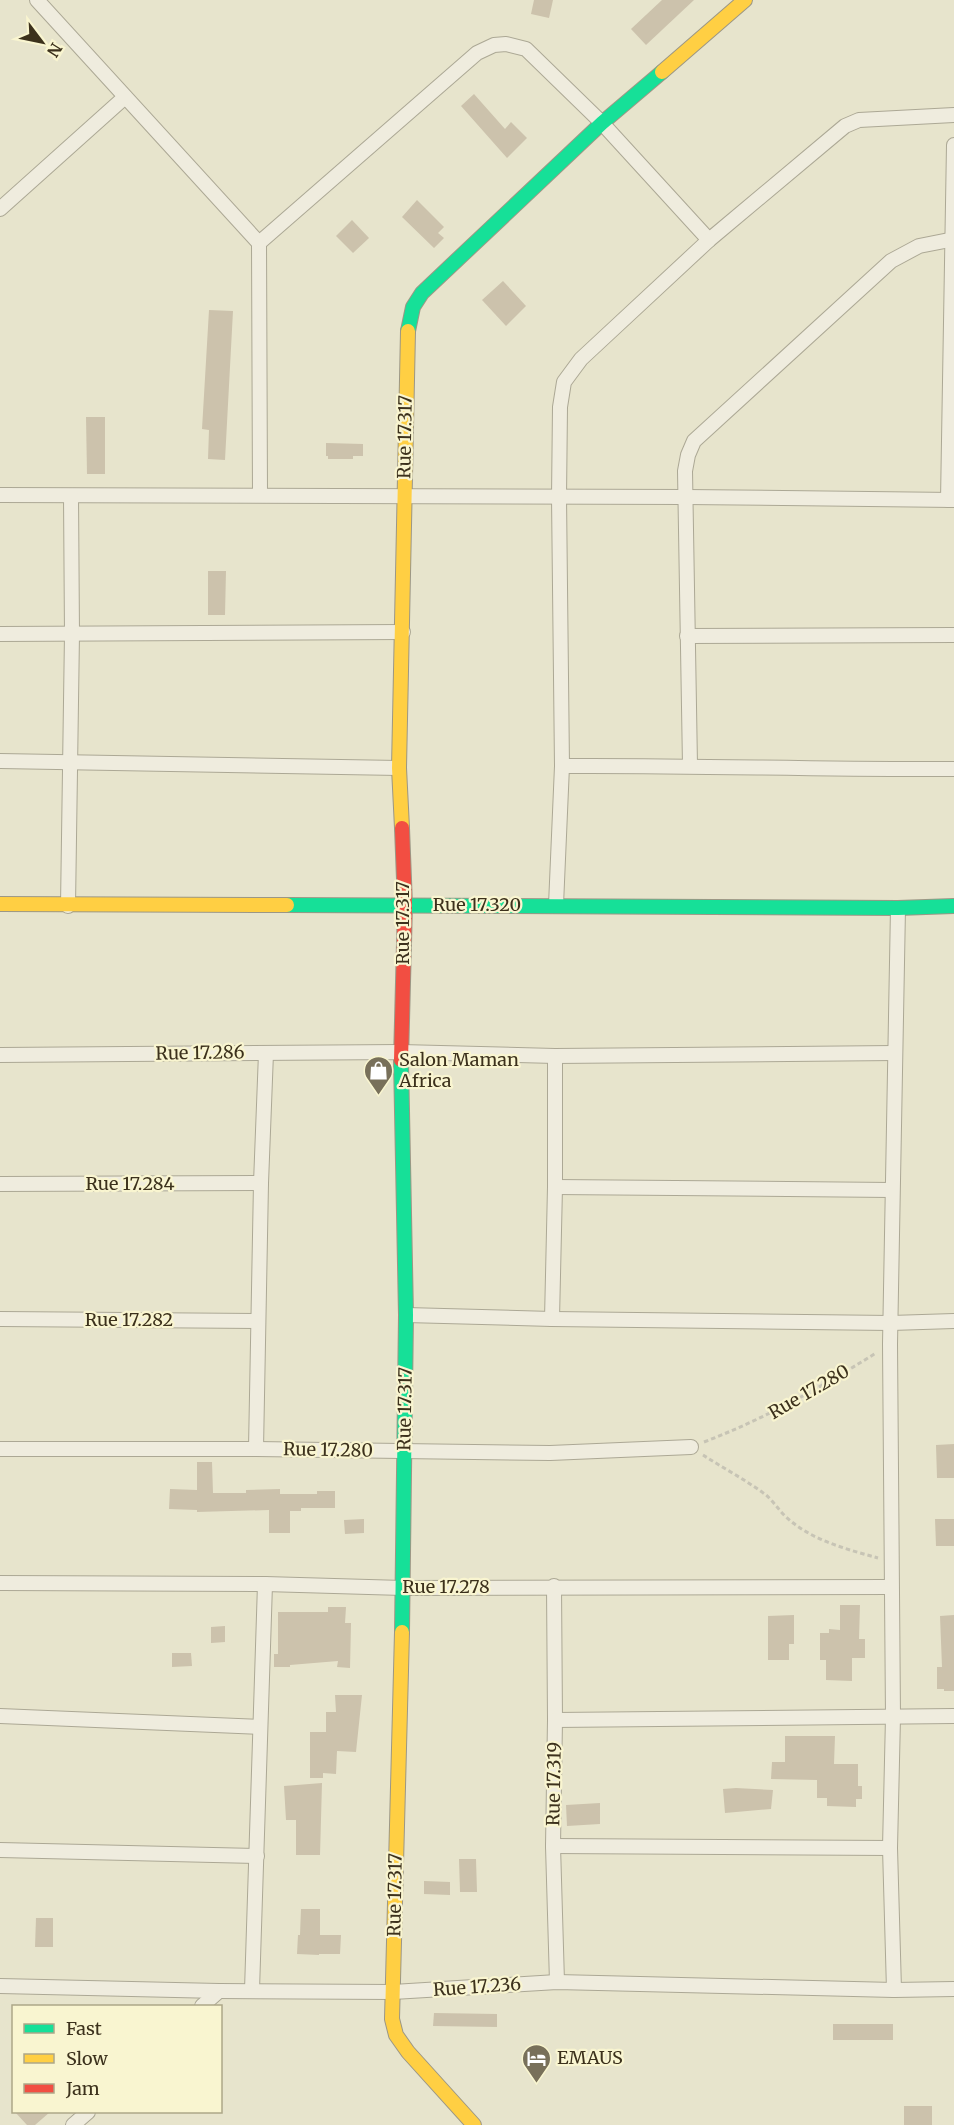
<svg xmlns="http://www.w3.org/2000/svg" width="954" height="2125" viewBox="0 0 954 2125" font-family="Merriweather,serif">
	<rect width="100%" height="100%" fill="#e7e4cc"/>
	<g fill="#ccc2ac">
		<polygon points="534,0 553,0 549,18 531,14"/>
		<polygon points="662,0 694,0 646,45 631,29"/>
		<polygon points="474,94 505,129 511,122 527,138 507,158 461,106"/>
		<polygon points="417,200 444,227 438,233 444,238 434,248 402,217"/>
		<polygon points="352,220 369,238 353,253 336,236"/>
		<polygon points="503,281 526,306 506,326 482,300"/>
		<polygon points="209,310 233,311 225,460 208,459 209,430 202,429"/>
		<polygon points="86,417 105,417 105,474 87,474"/>
		<polygon points="326,443 363,444 363,456 353,456 353,459 328,459 328,456 326,456"/>
		<polygon points="208,571 226,571 225,615 208,615"/>
		<polygon points="954,1444 954,1478 937,1478 936,1445"/>
		<polygon points="197,1462 212,1462 213,1493 246,1493 246,1490 280,1489 280,1494 317,1494 317,1491 335,1491 335,1508 301,1508 301,1511 290,1511 290,1533 269,1533 269,1510 197,1512 197,1510 169,1509 170,1489 197,1490"/>
		<polygon points="364,1519 364,1533 345,1534 344,1520"/>
		<polygon points="935,1519 954,1519 954,1546 936,1546"/>
		<polygon points="840,1605 860,1605 859,1639 865,1639 865,1658 852,1658 852,1681 826,1680 826,1660 820,1660 820,1633 829,1633 829,1629 840,1630"/>
		<polygon points="328,1607 346,1607 345,1623 351,1623 350,1668 337,1667 338,1661 290,1665 290,1667 274,1667 274,1654 278,1654 278,1612 328,1612"/>
		<polygon points="794,1615 794,1644 789,1644 789,1660 768,1660 768,1616"/>
		<polygon points="954,1615 954,1691 944,1691 944,1689 937,1689 937,1667 942,1667 940,1616"/>
		<polygon points="225,1626 225,1642 211,1643 211,1627"/>
		<polygon points="172,1653 191,1653 192,1666 172,1667"/>
		<polygon points="335,1695 362,1695 356,1752 337,1751 336,1774 323,1773 323,1778 310,1778 310,1732 326,1732 326,1712 336,1712"/>
		<polygon points="785,1736 835,1736 834,1764 858,1764 858,1786 862,1786 862,1799 856,1799 856,1807 827,1806 827,1798 817,1798 817,1780 771,1779 772,1762 785,1762"/>
		<polygon points="322,1783 320,1855 296,1855 296,1820 286,1820 284,1786"/>
		<polygon points="736,1788 773,1790 771,1809 725,1813 723,1789"/>
		<polygon points="600,1803 600,1824 567,1826 566,1805"/>
		<polygon points="459,1859 476,1859 477,1892 460,1892"/>
		<polygon points="424,1881 450,1882 450,1895 424,1894"/>
		<polygon points="301,1909 320,1909 320,1935 341,1935 340,1954 319,1954 319,1955 297,1954 298,1935 300,1935"/>
		<polygon points="36,1918 53,1918 53,1947 35,1947"/>
		<polygon points="434,2013 497,2014 497,2027 433,2026"/>
		<rect x="833" y="2024" width="60" height="16"/>
		<rect x="904" y="2106" width="28" height="19"/>
		<polygon points="15,2112 50,2112 35,2125 27,2125"/>
	</g>
	<g fill="none" stroke-linecap="round" stroke-linejoin="round">
		<defs>
			<g id="street">
				<polyline points="37,0 259,243 260,495"/>
				<polyline points="0,209 125,97"/>
				<polyline points="259,243 477,53 494,45 506,44 526,49 602,123 709,240"/>
				<polyline points="0,495 686,497 954,500"/>
				<polyline points="948,500 954,145"/>
				<polyline points="0,634 403,632"/>
				<polyline points="687,636 954,635"/>
				<polyline points="0,761 399,768"/>
				<polyline points="690,765 685,471 688,455 694,441 891,261 919,246 954,239"/>
				<path d="M562,766C693,765 823,770 954,769"/>
				<polyline points="556,905 562,766 559,497 560,407 564,382 581,359 709,240 845,126 859,120 954,115"/>
				<polyline points="68,906 72,634 71,496"/>
				<polyline points="0,1055 401,1052 555,1056 895,1053"/>
				<polyline points="0,1184 261,1183"/>
				<polyline points="555,1187 892,1190"/>
				<polyline points="406,1315 552,1319 891,1323 954,1321"/>
				<polyline points="0,1319 257,1321"/>
				<polyline points="552,1319 555,1187 555,1056"/>
				<polyline points="0,1449 256,1449 550,1453 691,1447"/>
				<polyline points="256,1449 261,1183 266,1053"/>
				<polyline points="0,1583 265,1584 403,1588 891,1587"/>
				<polyline points="554,1586 555,1720 553,1846 557,1982"/>
				<polyline points="0,1716 260,1727"/>
				<polyline points="555,1720 954,1716"/>
				<polyline points="553,1846 890,1848"/>
				<polyline points="0,1850 257,1856"/>
				<polyline points="0,1986 219,1991 393,1992 557,1982 894,1990 954,1989"/>
				<polyline points="252,1990 265,1584"/>
				<polyline points="894,1990 890,1848 893,1717 890,1344 898,908"/>
				<polyline points="202,2006 219,1991"/>
				<polyline points="73,2125 88,2112"/>
			</g>
			<g id="fast">
				<polyline points="408,331 413,307 422,293 602,123 662,72"/>
				<polyline points="287,905 898,908 954,906"/>
				<polyline points="401,1060 406,1315 402,1632"/>
			</g>
			<g id="slow">
				<polyline points="662,72 745,0"/>
				<polyline points="402,828 399,768 408,331"/>
				<polyline points="0,904 287,905"/>
				<polyline points="402,1632 392,2019 396,2035 408,2052 474,2125"/>
			</g>
			<polyline id="jam" points="401,1060 405,905 402,828"/>
		</defs>
		<use href="#street" stroke="#aca895" stroke-width="16"/>
		<use href="#fast" stroke="#9c9785" stroke-width="16"/>
		<use href="#slow" stroke="#9c9785" stroke-width="16"/>
		<use href="#jam" stroke="#9c9785" stroke-width="16"/>
		<g stroke="#c7c4b5" stroke-width="3" stroke-dasharray="4.5 3" stroke-linecap="butt">
			<path d="M704,1442C766,1418 820,1388 876,1353"/>
			<path d="M703,1455C723,1468 746,1480 766,1495C773,1501 778,1509 785,1516C810,1540 846,1549 878,1558"/>
		</g>
		<use href="#street" stroke="#efecde" stroke-width="14"/>
		<use href="#fast" stroke="#16e098" stroke-width="14"/>
		<use href="#slow" stroke="#ffcf43" stroke-width="14"/>
		<use href="#jam" stroke="#f24e42" stroke-width="14"/>
	</g>
	<defs>
		<symbol id="shop-pin" viewBox="-11 -11 22 30"><path d="M0 17L-7.5 6A9.5 9.5 0 1 1 7.5 6Z" fill="#78705a" stroke="#f9f5d0"/><path d="M-5-2.5h2.3a2.7 3.5 0 0 1 5.4 0H5L5.5 6h-11ZM-1.5-2.5h3a1.5 2.3 0 0 0-3 0Z" fill="#fff"/></symbol>
		<symbol id="hotel-pin" viewBox="-11 -11 22 30"><path d="M0 17L-7.5 6A9.5 9.5 0 1 1 7.5 6Z" fill="#78705a" stroke="#f9f5d0"/><path d="M-6-4.5h1.5V1H6V5H4.5V3h-9V5H-6ZM-4 0a1.8 1.8 0 1 1 3.6 0ZM.5 0V-2.5h3Q6-2.5 6 0Z" fill="#fff"/></symbol>
	</defs>
	<g fill-rule="evenodd">
		<use href="#shop-pin" x="362" y="1054" width="33" height="45"/>
		<use href="#hotel-pin" x="520" y="2042" width="33" height="45"/>
	</g>
	<g text-anchor="middle" stroke-width="4.5" stroke-linejoin="round" paint-order="stroke">
		<g font-size="18" fill="#3c311c" stroke="#f9f5d0">
			<text transform="translate(405 437) rotate(-89)" y="6">Rue 17.317</text>
			<text x="477" y="911">Rue 17.320</text>
			<text transform="translate(403 923) rotate(-90)" y="6">Rue 17.317</text>
			<text transform="translate(200 1053) rotate(-1)" y="6">Rue 17.286</text>
			<text x="130" y="1190">Rue 17.284</text>
			<text x="129" y="1326">Rue 17.282</text>
			<text transform="translate(809 1392) rotate(-30)" y="6">Rue 17.280</text>
			<text transform="translate(405 1409) rotate(-89)" y="6">Rue 17.317</text>
			<text transform="translate(328 1450) rotate(1)" y="6">Rue 17.280</text>
			<text x="446" y="1593">Rue 17.278</text>
			<text transform="translate(554 1784) rotate(-89)" y="6">Rue 17.319</text>
			<text transform="translate(395 1895) rotate(-89)" y="6">Rue 17.317</text>
			<text transform="translate(477 1987) rotate(-4)" y="6">Rue 17.236</text>
		</g>
		<g font-size="18" fill="#3c311c" stroke="#f9f5d0" text-anchor="start">
			<text x="399" y="1066">Salon Maman<tspan x="399" dy="21">Africa</tspan></text>
			<text x="557" y="2064">EMAUS</text>
		</g>
	</g>
	<rect x="12" y="2005" width="210" height="108" fill="#f9f5d0" stroke="#ada788" stroke-width="1.5"/>
	<rect x="24" y="2024" width="30" height="9" fill="#16e098" stroke="#ada788" stroke-width="1.5"/>
	<text x="66" y="2035" font-size="18" fill="#3c311c">Fast</text>
	<rect x="24" y="2054" width="30" height="9" fill="#ffcf43" stroke="#ada788" stroke-width="1.5"/>
	<text x="66" y="2065" font-size="18" fill="#3c311c">Slow</text>
	<rect x="24" y="2084" width="30" height="9" fill="#f24e42" stroke="#ada788" stroke-width="1.5"/>
	<text x="66" y="2095" font-size="18" fill="#3c311c">Jam</text>
	<g transform="translate(42 42) rotate(122)" stroke="#f9f5d0" stroke-width="4.5" paint-order="stroke">
	<path d="M0-4.5L10 22L0 15L-10 22Z" fill="#3c311c"/>
	<text y="-9" font-size="16" font-weight="bold" text-anchor="middle" fill="#3c311c">N</text>
	</g>
</svg>
